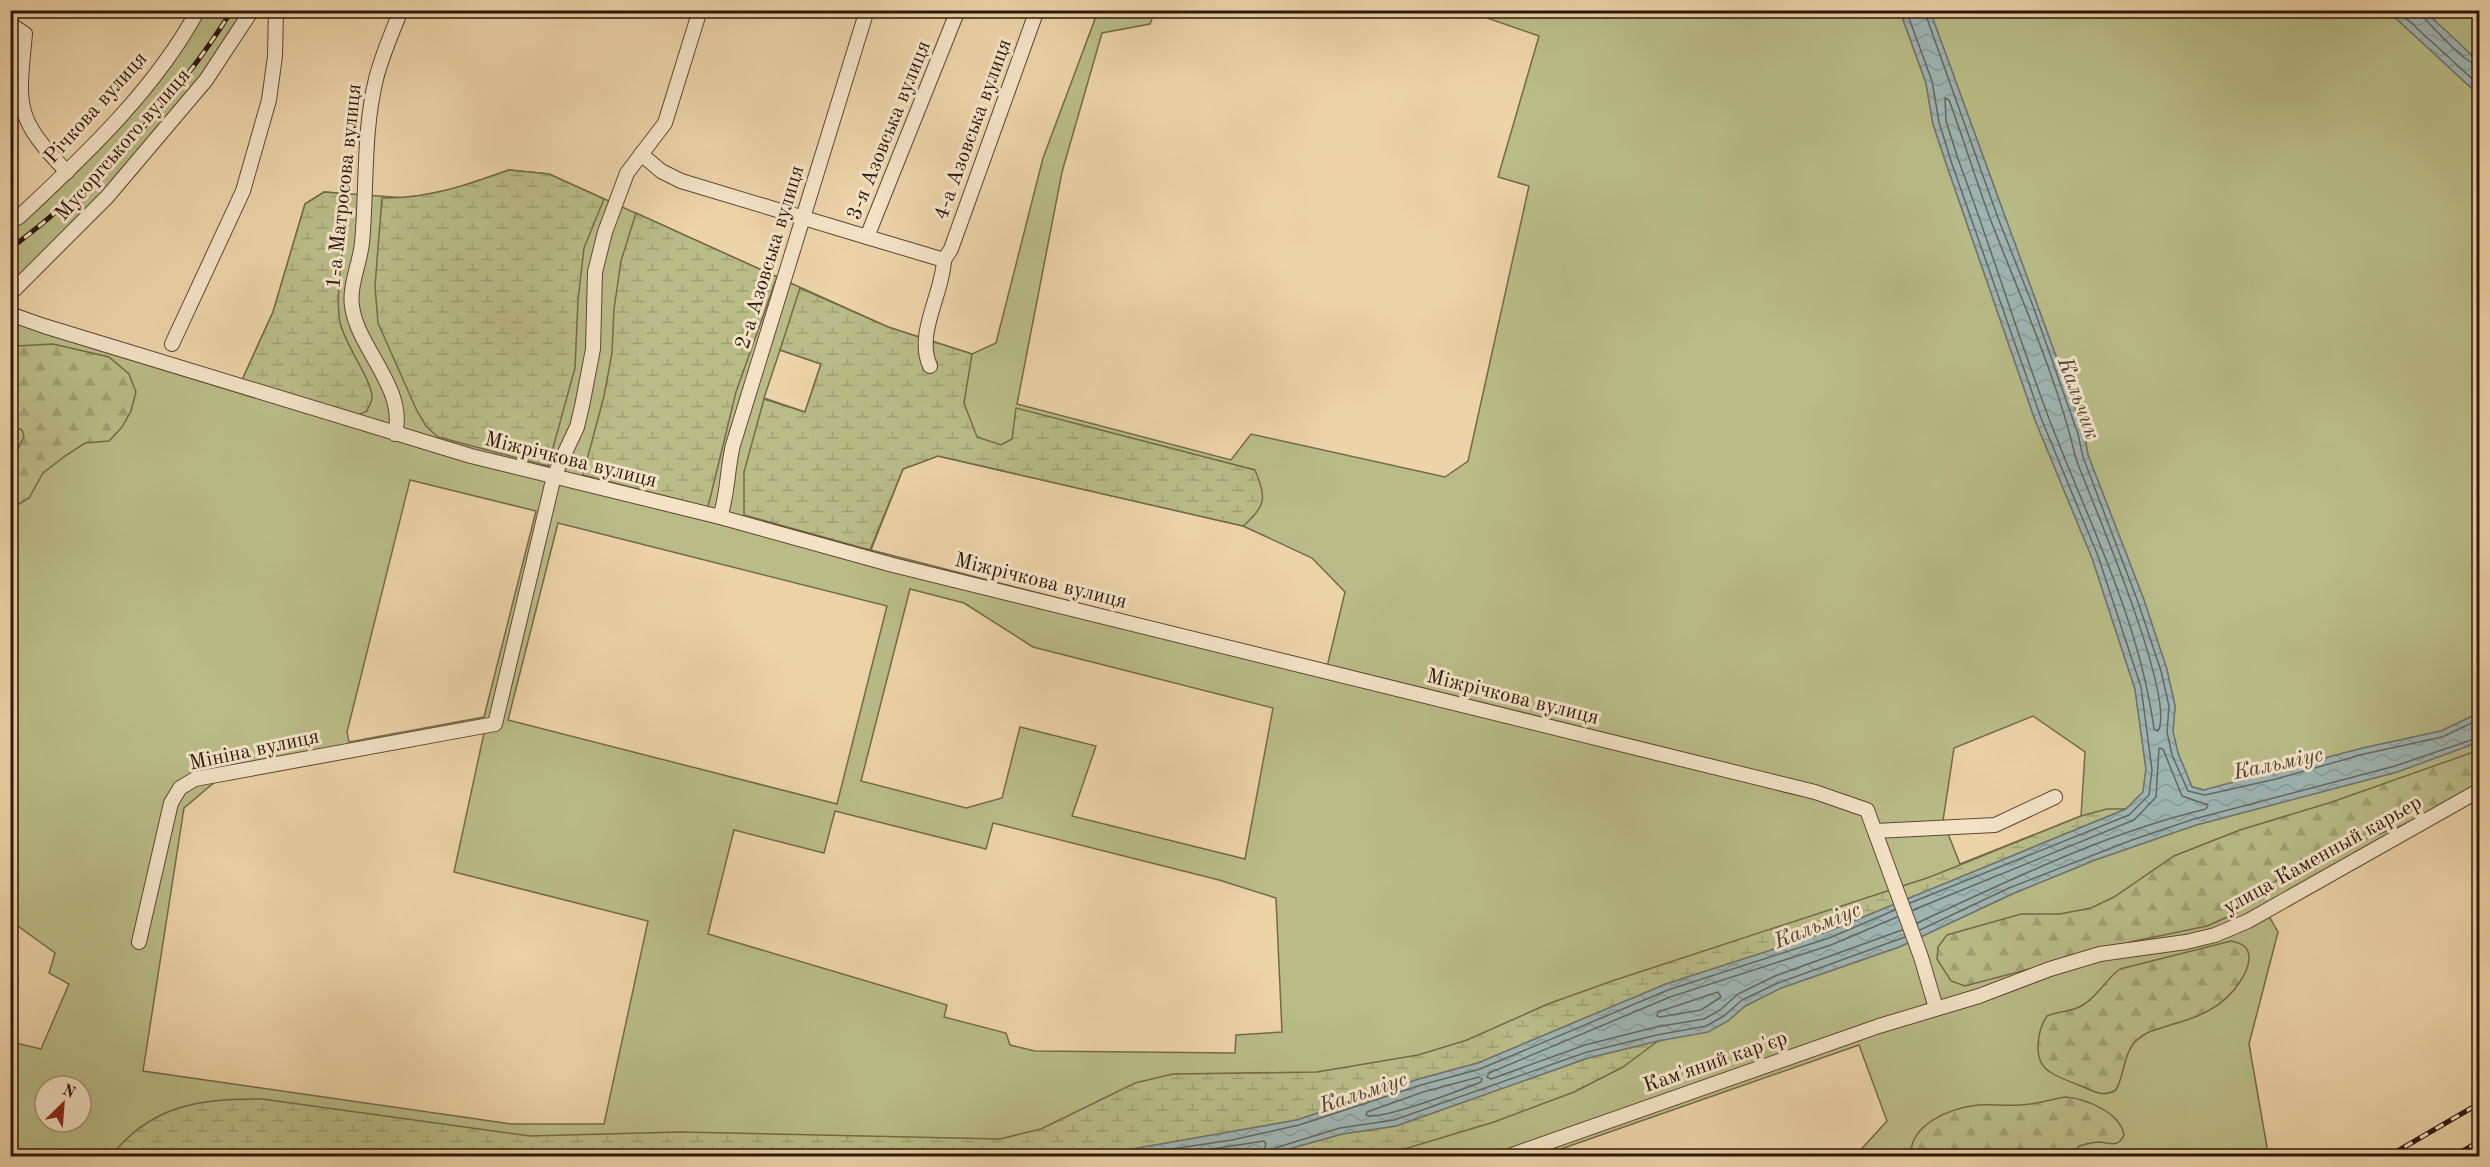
<svg xmlns="http://www.w3.org/2000/svg" width="2490" height="1167" viewBox="0 0 2490 1167" font-family="'Old Standard TT',serif">
	<defs>
		<pattern id="forest-firs" width="22" height="20" patternUnits="userSpaceOnUse" patternTransform="scale(1.5)"><rect width="22" height="20" fill="#b9bc87"/><path d="M5 1l3.5 6h-7zM16 11l3.5 6h-7z" fill="#9fa173"/></pattern>
		<pattern id="wetland-marsh" width="20" height="14" patternUnits="userSpaceOnUse" patternTransform="scale(1.5)"><rect width="20" height="14" fill="#b9bc87"/><path d="M1 5h8M5 5V1M11 12h8M15 12V8" fill="none" stroke="#9fa173"/></pattern>
		<pattern id="water-waves" width="16" height="10" patternUnits="userSpaceOnUse" patternTransform="scale(1.5)"><rect width="16" height="10" fill="#9eb5b3"/><path d="M0 5q4-4 8 0t8 0" fill="none" stroke="#889b99"/></pattern>
	</defs>
	<rect width="100%" height="100%" fill="#edd3a8"/>
	<filter id="stains"><feTurbulence type="fractalNoise" baseFrequency=".00333" numOctaves="4"/><feColorMatrix values="0 0 0 0 .2 0 0 0 0 .09 0 0 0 0 .02 0 0 0 .5 -.17"/></filter>
	<radialGradient id="worn" r=".72"><stop offset=".6" stop-color="#630" stop-opacity="0"/><stop offset="1" stop-color="#630" stop-opacity=".3"/></radialGradient>
	<g fill="#b9bc87" stroke="#746a48" stroke-width="1.5" fill-rule="evenodd">
		<polygon points="203,11 253,11 194,98 11,295 11,225 70,175"/>
		<path d="M1098,11H1155L1150,24L1102,33L1062,172L1017,404L1231,460L1251,434L1445,477L1468,461L1529,186L1498,177L1539,36L1467,11H1900L1926,83L1933,124L1946,163L2035,420L2092,558L2135,689L2146,769L2143,792L2126,809L1827,932L1093,1156H11V1042L41,1049L69,984L49,973L55,953L11,921L10,305L45,322L242,380L273,312L305,204L324,192L407,198L454,189L509,170L549,174L888,327L972,354L996,343L1043,158ZM780,350L821,364L805,412L764,398ZM938,456L1243,526L1312,558L1345,592L1327,667L871,550L903,469ZM410,480L536,511L484,717L349,742L347,732ZM558,523L887,606L837,804L508,720ZM910,589L964,603L1033,647L1273,708L1245,859L1072,816L1096,746L1020,727L1002,798L966,808L861,781ZM2033,716L2085,752L2081,816L1960,864L1943,821L1954,748ZM484,733L454,872L648,921L604,1124H511L143,1071L184,808L215,782ZM835,811L986,849L993,823L1219,880L1276,898L1282,1032L1236,1035L1235,1053L1035,1051L1010,1045L1006,1033L944,1017L947,1005L708,934L734,830L824,853ZM45,1086H81V1122H45Z"/>
		<polygon points="1930,11 2388,11 2479,95 2479,713 2441,731 2363,748 2204,790 2192,787 2178,753 2173,732 2175,706 2167,670 2144,600 2088,455 2084,433"/>
		<polygon points="2424,11 2479,11 2479,62"/>
		<polygon points="2479,742 2479,797 2269,916 2278,932 2249,1044 2267,1147 2263,1156 1855,1156 1887,1121 1859,1045 1541,1156 1264,1156 1530,1080 1621,1050 1680,1036 1728,1021 1745,1006 1781,988 1899,947 2012,894 2095,860 2196,825 2397,772"/>
	</g>
	<g fill="url(#forest-firs)" stroke="#746a48" stroke-width="1.5">
		<polygon points="53,344 109,357 129,374 136,392 131,411 122,427 109,441 85,443 65,456 43,473 29,498 11,509 11,453 15,455 24,436 22,430 11,425 11,353 17,346"/>
		<polygon points="2479,750 2479,784 2412,822 2298,863 2234,914 2207,926 2135,941 1965,986 1951,981 1937,959 1938,947 1947,935 2021,914 2060,914 2091,908 2114,897 2174,856 2240,830 2332,802"/>
		<path d="M2231,941C2241,943 2249,946 2249,958C2249,967 2244,976 2239,983C2224,1007 2197,1018 2170,1025C2159,1029 2146,1031 2137,1040C2123,1053 2125,1074 2116,1090C2102,1098 2094,1091 2081,1086C2071,1082 2059,1078 2050,1072C2032,1061 2037,1031 2047,1016C2059,1011 2072,1012 2083,1005C2098,996 2106,979 2120,969Z"/>
		<path d="M2066,1097C2086,1099 2120,1112 2124,1135C2118,1148 2111,1143 2099,1142C2092,1142 2085,1145 2079,1146L2072,1156H1911C1909,1124 1951,1108 1978,1105C1992,1104 2006,1106 2020,1105C2036,1105 2050,1099 2066,1097Z"/>
	</g>
	<g fill="url(#wetland-marsh)" stroke="#746a48" stroke-width="1.5">
		<path d="M509,170L549,174L604,199L584,248L578,300L575,368L548,466L438,437L426,426L417,411L378,323L375,286L382,198C427,199 467,185 509,170Z"/>
		<path d="M324,192L350,194C346,227 334,291 340,322C344,344 373,381 372,398C372,402 368,407 367,411L358,415L242,380L273,312L305,204Z"/>
		<polygon points="636,213 777,277 736,392 708,507 583,475 604,396 612,353 614,309 621,261"/>
		<path d="M800,288L888,327L972,354L964,403L977,437L1001,445L1012,439L1016,408L1255,470C1266,497 1267,506 1243,526L938,456L903,469L870,550L744,515V472L764,399L805,412L821,364L780,350Z"/>
		<path d="M2107,809H2126L1827,932L1666,984L1478,1063L1419,1079L1297,1120L1093,1156H111C151,1105 201,1098 262,1099L530,1136L681,1132L1000,1139L1041,1129L1135,1083L1173,1074L1317,1072L1418,1055L1467,1040L1548,1004L1612,981L1930,877L2081,816Z"/>
		<polygon points="1658,1041 1623,1067 1574,1092 1494,1122 1381,1156 1264,1156 1342,1134 1396,1126 1588,1058"/>
	</g>
	<g fill="url(#water-waves)" stroke="#72766f" stroke-width="1.5">
		<polygon points="1900,11 1930,11 2084,433 2088,455 2144,600 2167,670 2175,706 2173,732 2178,753 2192,787 2204,790 2363,748 2441,731 2479,713 2479,742 2397,772 2196,825 2095,860 2012,894 1899,947 1781,988 1745,1006 1728,1021 1708,1032 1658,1041 1588,1058 1396,1126 1342,1134 1264,1156 1093,1156 1297,1120 1419,1079 1478,1063 1666,984 1827,932 2126,809 2143,792 2146,769 2135,689 2092,558 2035,420 1946,163 1933,124 1926,83"/>
		<polygon points="2388,11 2427,13 2479,62 2479,95"/>
	</g>
	<g fill="none" stroke-linecap="round" stroke-linejoin="round">
		<g stroke="#66665e" stroke-width="1.5">
			<polyline points="1906,10 1932,81 1939,122 1951,161 2041,418 2098,556 2141,687 2152,770 2149,795 2129,815 1910,903"/>
			<polyline points="1924,10 1998,218 2033,306 2078,434 2083,457 2138,602 2161,671 2169,706 2167,732 2172,755 2188,791 2205,795 2276,779 2364,754 2442,737 2480,719"/>
			<polyline points="2397,10 2480,86"/>
			<path d="M2421,10L2423,17C2435,29 2465,64 2480,66"/>
			<path d="M1945,98L1949,100C1964,140 1976,181 1991,221C2021,299 2057,377 2076,459C2092,502 2177,698 2158,731L2154,729C2139,618 2087,519 2048,416C2016,331 1990,244 1958,159L1946,121Z"/>
			<path d="M1913,910L2134,820L2156,797L2159,748L2163,749L2182,796L2208,805L2206,809C2105,833 2011,880 1917,923"/>
			<polyline points="1897,917 1831,945 1670,997 1489,1073 1487,1077 1491,1079 1585,1045 1656,1027 1704,1019 1720,1010 1738,994 1775,976 1902,930"/>
			<polyline points="1920,930 2009,888 2132,840 2194,819 2395,766 2480,737"/>
			<polygon points="1718,992 1721,997 1701,1010 1660,1017 1657,1016 1658,1012"/>
			<path d="M1479,1077L1482,1079L1481,1082C1464,1089 1377,1122 1366,1115L1367,1112L1423,1092Z"/>
			<polyline points="1124,1156 1232,1140 1299,1125 1421,1085 1480,1069 1668,990 1829,938 1895,910"/>
			<polyline points="1166,1156 1264,1141 1266,1144 1262,1156"/>
			<polyline points="1270,1156 1275,1148 1340,1128 1394,1120 1587,1052 1657,1035 1706,1026 1724,1016 1742,1000 1778,983 1905,937"/>
		</g>
		<defs>
			<g id="minor">
				<path d="M10,24L25,34C18,107 14,117 67,172"/>
				<polyline points="641,154 661,171 681,181 867,237 958,10"/>
				<path d="M10,221L19,217C84,156 155,90 198,10"/>
				<path d="M867,237L944,260C943,293 915,334 930,366"/>
				<polyline points="944,260 951,249 1037,10"/>
				<polyline points="10,294 107,197 206,80 252,10"/>
				<polyline points="10,314 44,326 471,456 720,517 893,565 1815,792 1867,810 1921,957 1936,1008"/>
				<polyline points="172,344 243,191 269,100 275,56 276,10"/>
				<path d="M395,434C407,388 357,348 352,306C349,286 360,263 362,243C367,189 363,132 376,79C382,55 392,33 401,10"/>
				<path d="M720,517C728,494 727,469 733,445L867,10"/>
				<polyline points="1875,831 1995,825 2055,797"/>
				<polyline points="139,942 171,803 180,788 195,779 495,724 554,476 577,427 582,406 593,349 595,272 605,232 627,173 665,123 700,10"/>
				<polyline points="1509,1156 1879,1026 1979,996 2050,969 2100,954 2186,942 2215,935 2248,921 2480,790"/>
			</g>
		</defs>
		<use href="#minor" stroke="#5e4631" stroke-width="16"/>
		<use href="#minor" stroke="#f3e2c6" stroke-width="14"/>
		<defs>
			<g id="rail">
				<path d="M10,249C96,184 175,102 232,10"/>
				<polyline points="2389,1156 2480,1103"/>
				<polyline points="2454,1156 2480,1141"/>
			</g>
		</defs>
		<use href="#rail" stroke="#2f1709" stroke-width="5"/>
		<use href="#rail" stroke="#f3e2c6" stroke-width="3" stroke-dasharray="9" stroke-linecap="butt"/>
	</g>
	<g text-anchor="middle" stroke-width="6" stroke-linejoin="round" paint-order="stroke">
		<g font-size="21" fill="#2f1709" stroke="#f3e2c6">
			<text transform="translate(95 107) rotate(-48)" y="7">Річкова вулиця</text>
			<text transform="translate(972 129) rotate(-70)" y="7">4-а Азовська вулиця</text>
			<text transform="translate(888 130) rotate(-68)" y="7">3-я Азовська вулиця</text>
			<text transform="translate(122 144) rotate(-49)" y="7">Мусоргського вулиця</text>
			<text transform="translate(343 186) rotate(-84)" y="7">1-а Матросова вулиця</text>
			<text transform="translate(769 257) rotate(-73)" y="7">2-а Азовська вулиця</text>
			<text transform="translate(571 459) rotate(14)" y="7">Міжрічкова вулиця</text>
			<text transform="translate(1041 580) rotate(14)" y="7">Міжрічкова вулиця</text>
			<text transform="translate(1513 696) rotate(14)" y="7">Міжрічкова вулиця</text>
			<text transform="translate(254 749) rotate(-12)" y="7">Мініна вулиця</text>
			<text transform="translate(2322 854) rotate(-29)" y="7">улица Каменный карьер</text>
			<text transform="translate(1715 1061) rotate(-19)" y="7">Кам'яний кар'єр</text>
		</g>
		<g font-size="22" font-style="italic" fill="#50463c" stroke="#f3e2c6">
			<text transform="translate(2080 398) rotate(70)" y="8">Кальчик</text>
			<text transform="translate(2278 762) rotate(-12)" y="8">Кальміус</text>
			<text transform="translate(1817 924) rotate(-22)" y="8">Кальміус</text>
			<text transform="translate(1363 1091) rotate(-18)" y="8">Кальміус</text>
		</g>
	</g>
	<rect width="2490" height="1167" fill="none" stroke="#edd3a8" stroke-width="36"/>
	<rect x="12" y="12" width="2466" height="1143" fill="none" stroke="#2f1709" stroke-width="3"/>
	<rect x="18" y="18" width="2454" height="1131" fill="none" stroke="#2f1709" stroke-width="1.5"/>
	<g transform="translate(63 1104) rotate(25)"><circle r="28" fill="#f3e2c6" stroke="#a5917a" stroke-width="1.5"/>
	<path d="M0-4.5L10 22L0 15L-10 22Z" fill="#8f2418"/>
	<text y="-9" font-size="16" font-weight="bold" text-anchor="middle" fill="#2f1709">N</text>
	</g>
	<rect width="100%" height="100%" filter="url(#stains)"/>
	<rect width="100%" height="100%" fill="url(#worn)"/>
</svg>
